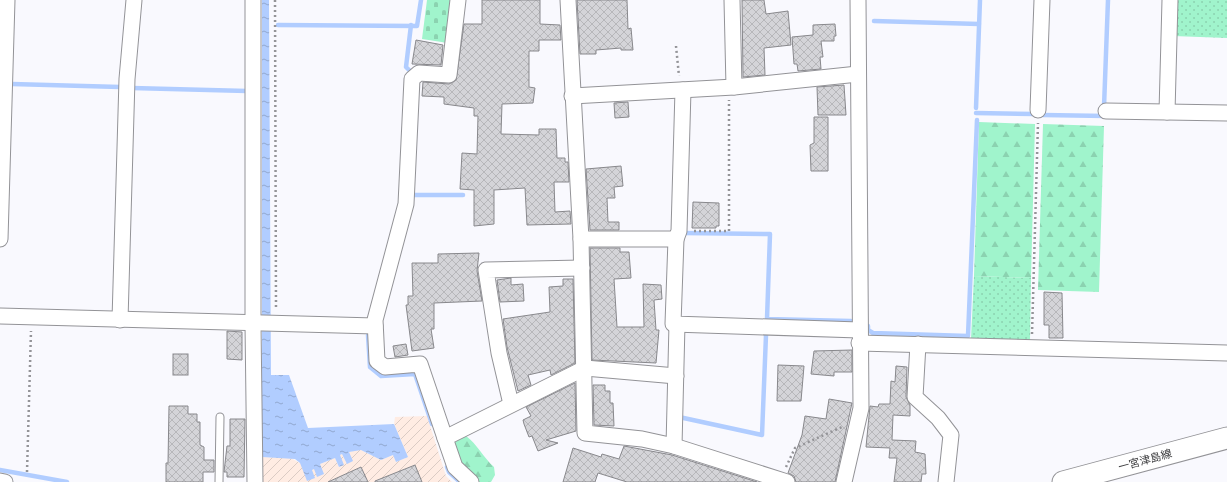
<svg xmlns="http://www.w3.org/2000/svg" width="1227" height="482" viewBox="0 0 1227 482" font-family="Inter,'Noto Sans JP',sans-serif">
	<defs>
		<pattern id="industrial-furrows" width="10" height="10" patternUnits="userSpaceOnUse"><rect width="10" height="10" fill="#ffece3"/><path d="M-1 1l2-2M0 10L10 0M9 11l2-2" fill="none" stroke="#dbcbc4"/></pattern>
		<pattern id="grass-dots" width="8" height="8" patternUnits="userSpaceOnUse"><rect width="8" height="8" fill="#a0f4cc"/><path d="M2 2h.1M6 6h.1" fill="none" stroke="#8bd2b0" stroke-width="1.8" stroke-linecap="round"/></pattern>
		<pattern id="forest-firs" width="22" height="20" patternUnits="userSpaceOnUse"><rect width="22" height="20" fill="#a0f4cc"/><path d="M5 1l3.5 6h-7zM16 11l3.5 6h-7z" fill="#8bd2b0"/></pattern>
		<pattern id="cemetery-stones" width="16" height="16" patternUnits="userSpaceOnUse"><rect width="16" height="16" fill="#a0f4cc"/><path d="M2 7V4a2 2 0 0 1 4 0v3zM10 15v-3a2 2 0 0 1 4 0v3z" fill="#8bd2b0"/></pattern>
		<pattern id="water-ripples" width="26" height="14" patternUnits="userSpaceOnUse"><rect width="26" height="14" fill="#b1cdff"/><path d="M2 4q2-2 4 0t4 0M15 11q2-2 4 0t4 0" fill="none" stroke="#91a8d0"/></pattern>
		<pattern id="building-cross-hatch" width="8" height="8" patternUnits="userSpaceOnUse"><rect width="8" height="8" fill="#d4d4d8"/><path d="M0 0l8 8M0 8l8-8" fill="none" stroke="#b7b7ba"/></pattern>
	</defs>
	<rect width="100%" height="100%" fill="#f9f9fe"/>
	<polygon fill="url(#industrial-furrows)" points="427,416 446,476 452,482 261,482 262,457 291,458 312,470 320,464 335,458 339,467 340,455 342,454 347,464 349,452 357,450 361,450 381,460 393,455 396,462 408,457 394,424 395,417"/>
	<g fill="url(#grass-dots)">
		<polygon points="1174,0 1227,0 1227,38 1173,36"/>
		<polygon points="974,276 1031,278 1030,341 971,339"/>
	</g>
	<g fill="url(#forest-firs)">
		<polygon points="979,122 1035,124 1031,278 974,276"/>
		<polygon points="1043,124 1104,126 1099,292 1038,290"/>
		<path d="M466,436C477,444 483,457 494,467L495,475L491,482H479L460,465L453,444L455,442Z"/>
	</g>
	<polygon fill="url(#cemetery-stones)" points="427,0 453,0 448,43 422,39"/>
	<polygon fill="url(#water-ripples)" points="262,0 269,0 271,375 289,375 308,428 394,424 408,457 396,462 393,455 381,460 361,450 349,452 353,461 347,464 342,454 340,455 344,465 339,467 335,458 320,464 324,474 317,477 314,469 312,470 315,478 307,481 300,463 295,459 262,457"/>
	<g fill="none" stroke-linecap="round" stroke-linejoin="round">
		<g stroke="#b1cdff" stroke-width="4.5">
			<polyline points="874,21 979,24"/>
			<polyline points="278,25 417,26 421,0"/>
			<polyline points="410,71 406,67 411,25"/>
			<polyline points="12,84 120,87"/>
			<polyline points="132,88 247,91"/>
			<polyline points="1104,107 1108,0"/>
			<polyline points="976,108 980,0"/>
			<polyline points="976,113 1034,114"/>
			<polyline points="1043,115 1106,116"/>
			<polyline points="412,195 463,195"/>
			<polyline points="684,233 770,234 767,319 851,321"/>
			<polyline points="868,326 868,330 873,333 968,336 977,120"/>
			<polyline points="368,335 370,367 381,376 415,374 432,424"/>
			<polyline points="679,417 762,435 766,335"/>
			<polyline points="447,467 449,472 460,482"/>
			<polyline points="0,470 67,482"/>
		</g>
	</g>
	<g fill="url(#building-cross-hatch)" stroke="#88888c">
		<polygon points="482,0 540,0 540,24 560,25 561,40 539,40 539,51 529,51 529,87 535,88 533,103 502,104 501,134 539,135 539,129 556,129 557,158 565,158 565,162 568,162 569,182 554,182 555,212 570,211 571,224 527,225 525,188 494,190 494,224 474,226 474,190 460,189 462,153 477,154 478,116 474,116 474,108 444,104 444,97 422,96 423,82 449,84 456,80 464,24 482,24"/>
		<polygon points="577,0 627,0 628,29 631,28 633,50 621,50 621,48 596,50 596,54 580,54"/>
		<polygon points="742,0 764,0 766,14 788,11 791,45 764,48 765,75 743,77"/>
		<polygon points="835,24 836,36 834,36 834,41 821,41 823,57 820,57 821,69 798,71 797,64 794,64 792,37 813,35 813,25"/>
		<polygon points="416,40 443,45 441,65 412,64"/>
		<polygon points="844,85 846,115 818,115 817,87"/>
		<polygon points="628,102 629,117 615,118 614,103"/>
		<polygon points="814,117 828,117 828,171 811,171 810,145 814,143"/>
		<polygon points="621,166 623,186 614,187 615,198 607,198 608,222 619,222 619,230 590,230 586,169"/>
		<polygon points="693,202 719,203 719,226 716,226 716,228 692,228"/>
		<polygon points="590,248 620,248 620,252 629,252 631,278 614,279 617,327 644,327 643,284 661,285 662,299 654,300 656,330 659,330 656,363 592,360"/>
		<polygon points="479,253 477,271 482,301 434,303 434,329 431,329 434,348 412,351 406,305 408,305 408,296 413,296 412,263 438,263 438,254"/>
		<polygon points="511,278 511,285 523,284 524,301 500,302 497,280"/>
		<polygon points="563,279 573,279 575,363 551,375 550,370 528,375 531,385 518,391 507,347 503,319 550,312 549,287 563,286"/>
		<polygon points="1044,292 1062,293 1063,338 1049,338 1049,325 1044,325"/>
		<polygon points="227,331 242,332 242,360 227,359"/>
		<polygon points="406,344 408,355 395,357 393,346"/>
		<polygon points="852,350 852,372 834,372 834,376 811,374 814,351"/>
		<rect x="173" y="354" width="15" height="21"/>
		<polygon points="778,365 804,366 801,401 777,401"/>
		<polygon points="896,366 907,367 906,397 910,405 910,416 893,415 892,440 916,441 915,452 925,454 926,474 922,474 921,482 894,482 897,458 889,458 890,448 866,447 870,406 878,407 879,404 890,404 891,381 895,382"/>
		<polygon points="575,383 576,431 546,440 558,443 538,451 532,436 529,437 524,424 523,420 531,416 526,407"/>
		<polygon points="593,385 605,385 605,391 610,391 610,403 613,403 614,426 594,425"/>
		<polygon points="829,399 852,403 835,482 796,482 794,476 788,473 802,435 805,416 826,419"/>
		<polygon points="169,406 188,406 188,414 197,414 197,422 200,422 200,445 204,447 204,460 214,460 214,472 203,472 203,482 166,482 166,463 168,463"/>
		<polygon points="230,419 245,419 244,477 227,477 227,472 224,472 227,446 230,446"/>
		<polygon points="624,446 672,455 757,482 627,482 598,473 595,482 563,482 573,448 601,457 602,454 619,459"/>
		<polygon points="415,465 422,482 375,482 375,481"/>
		<polygon points="361,467 368,482 328,482"/>
	</g>
	<g fill="none" stroke-linecap="round" stroke-linejoin="round">
		<defs>
			<polyline id="lane" points="219,482 220,417"/>
			<g id="street">
				<polyline points="253,0 253,324 255,482"/>
				<polyline points="568,0 581,239 585,433 642,439 674,446 787,482"/>
				<polyline points="732,0 734,87"/>
				<polyline points="572,96 734,87 858,74"/>
				<polyline points="1038,110 1042,0"/>
				<polyline points="1106,111 1227,113"/>
				<polyline points="1167,112 1170,0"/>
				<polyline points="0,239 7,0"/>
				<polyline points="581,239 676,239 673,324 859,330"/>
				<polyline points="676,239 679,231 683,90"/>
				<polyline points="0,316 375,326"/>
				<polyline points="120,320 127,79 134,0"/>
				<polyline points="859,343 1227,353"/>
				<polyline points="918,344 915,397 938,418 951,435 946,482"/>
				<polyline points="511,404 499,353 486,270 582,268"/>
				<polyline points="445,438 420,364 385,367 377,361 375,320 406,204 412,79 419,73 449,75 458,0"/>
				<polyline points="674,446 677,324"/>
				<polyline points="0,481 5,482"/>
				<polyline points="471,482 455,467 445,438 585,368 676,376"/>
				<polyline points="844,482 861,408 858,0"/>
			</g>
			<polyline id="secondary" points="1063,482 1227,438"/>
		</defs>
		<use href="#lane" stroke="#939397" stroke-width="9"/>
		<use href="#street" stroke="#939397" stroke-width="17"/>
		<use href="#secondary" stroke="#939397" stroke-width="23"/>
		<g stroke="#949498" stroke-width="2.5" stroke-dasharray="2 3" stroke-linecap="butt">
			<polyline points="275,0 276,309"/>
			<polyline points="676,46 679,76"/>
			<polyline points="694,231 729,231 729,100"/>
			<polyline points="1032,334 1038,123"/>
			<polyline points="786,467 795,448 842,427"/>
			<polyline points="27,472 31,331"/>
		</g>
		<use href="#lane" stroke="#fff" stroke-width="7"/>
		<use href="#street" stroke="#fff" stroke-width="15"/>
		<use href="#secondary" stroke="#fff" stroke-width="21"/>
	</g>
	<g text-anchor="middle" stroke-width="4" stroke-linejoin="round" paint-order="stroke">
		<g font-size="11" fill="#3c3c3e" stroke="#fff">
			<text transform="translate(1145 460) rotate(-15)" y="4">一宮津島線</text>
		</g>
	</g>
</svg>
